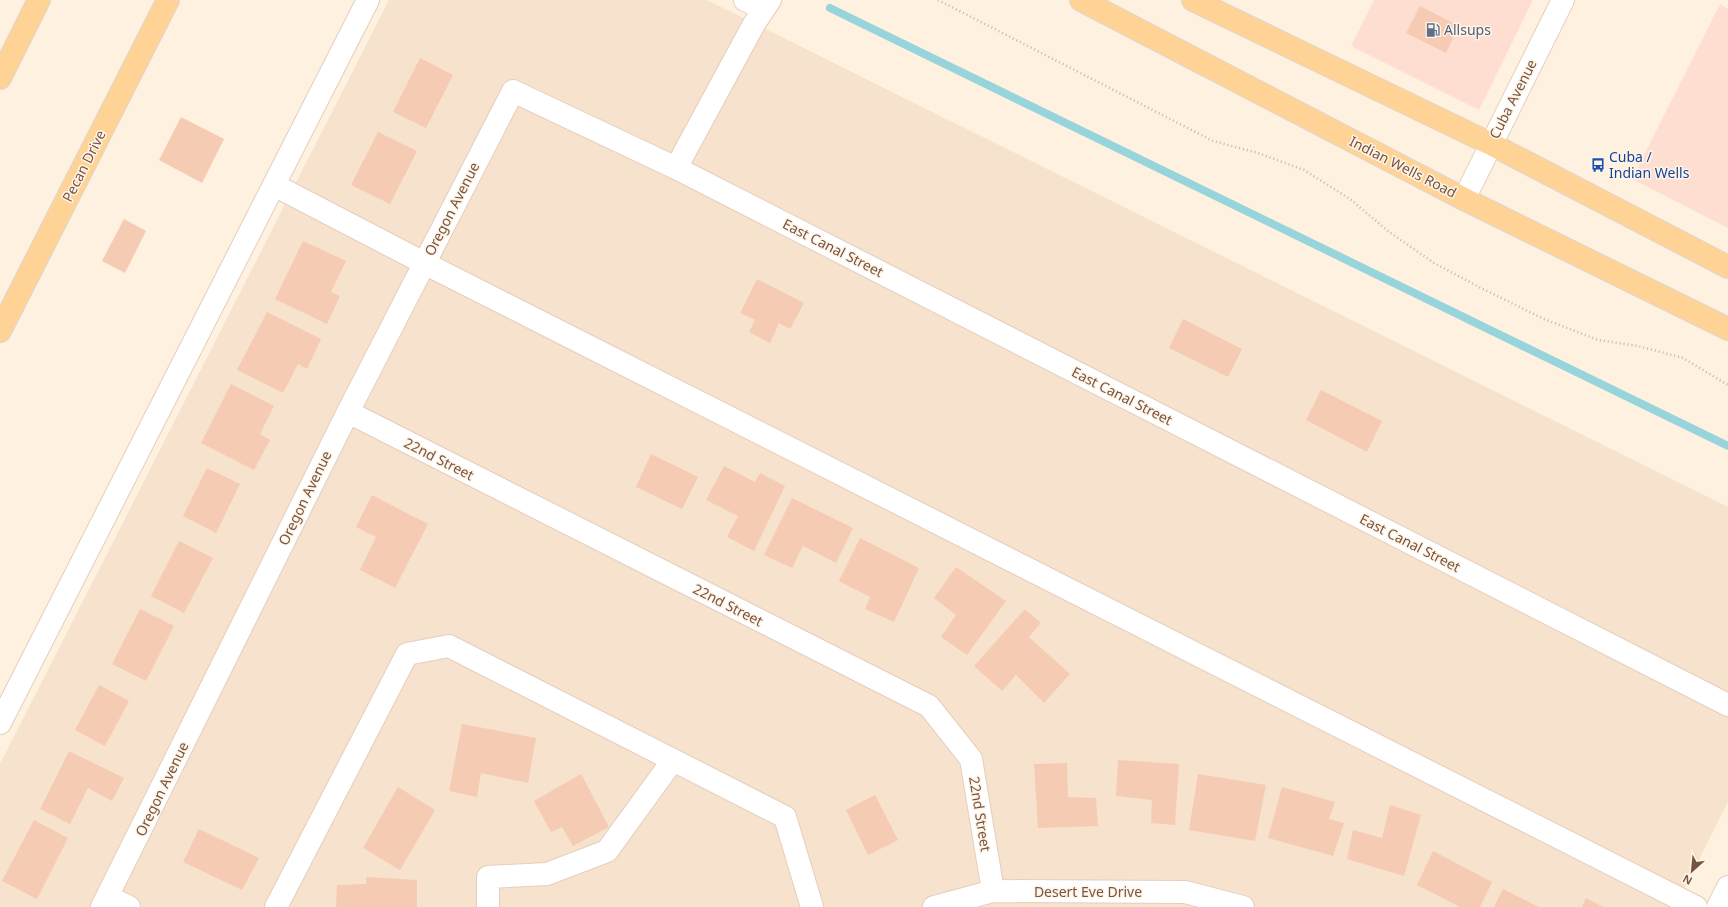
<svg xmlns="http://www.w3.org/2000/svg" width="1728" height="907" viewBox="0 0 1728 907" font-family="'Noto Sans',sans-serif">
	<rect width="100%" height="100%" fill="#fef1df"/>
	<polygon fill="#f7e2cd" points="389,0 707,0 1728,507 1728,802 1675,907 0,907 0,764"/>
	<g fill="#ffded2">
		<polygon points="1374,0 1533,0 1479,110 1351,46"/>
		<polygon points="1720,4 1728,9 1728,228 1632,179"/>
	</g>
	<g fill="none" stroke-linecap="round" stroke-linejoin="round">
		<polyline stroke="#97d4dc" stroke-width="8" points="830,8 1728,446"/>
	</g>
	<g fill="#f6cbb4">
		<polygon points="1420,6 1459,26 1446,53 1406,33"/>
		<polygon points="420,58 453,75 426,128 393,112"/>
		<polygon points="181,117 224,139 202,183 159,160"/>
		<polygon points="378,132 417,151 390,204 351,185"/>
		<polygon points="124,219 146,231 125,273 102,261"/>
		<polygon points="303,241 346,261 331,292 340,296 327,324 275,299"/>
		<polygon points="757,279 804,303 790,329 779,323 770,343 749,332 755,320 740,313"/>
		<polygon points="267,312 321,339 307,369 298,364 283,393 237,370"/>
		<polygon points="1183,319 1242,349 1228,377 1169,348"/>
		<polygon points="231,384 274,406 260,434 270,440 254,470 201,443"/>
		<polygon points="1321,390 1382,421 1367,452 1306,420"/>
		<polygon points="651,454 698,477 682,509 636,487"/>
		<polygon points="724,466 755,482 760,473 785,486 754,551 727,537 738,516 706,500"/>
		<polygon points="207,468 240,484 216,533 183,516"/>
		<polygon points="372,495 428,524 395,588 360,570 376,537 356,527"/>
		<polygon points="792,498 853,528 836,563 803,546 792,568 764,555"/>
		<polygon points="860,538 919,568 894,622 865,609 870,597 839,581"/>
		<polygon points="179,541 213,558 184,613 151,596"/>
		<polygon points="956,567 1006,601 967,655 941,637 956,615 934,598"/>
		<polygon points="140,609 174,626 146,681 112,664"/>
		<polygon points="1025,609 1041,623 1029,637 1070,674 1044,703 1016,675 1002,691 974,666"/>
		<polygon points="99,685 129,701 105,746 75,730"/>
		<polygon points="462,724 536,738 528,783 481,773 477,797 449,791"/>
		<polygon points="69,751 124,778 112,801 88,788 70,824 40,809"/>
		<polygon points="1118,760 1179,764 1175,825 1151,823 1152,800 1116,796"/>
		<polygon points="1067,763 1068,797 1096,798 1098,826 1038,828 1034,764"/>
		<polygon points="581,774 609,827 573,846 562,827 551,832 534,801"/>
		<polygon points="1198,774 1266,785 1255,841 1189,830"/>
		<polygon points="398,787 435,810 400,870 363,848"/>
		<polygon points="1282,787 1335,802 1329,819 1344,823 1333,856 1268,838"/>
		<polygon points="875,795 898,840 868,855 846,810"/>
		<polygon points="1390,805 1421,815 1404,876 1347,859 1353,830 1382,838"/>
		<polygon points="34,820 68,838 37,899 2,881"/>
		<polygon points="199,829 259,858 242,890 183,862"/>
		<polygon points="1433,851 1492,882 1480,907 1460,907 1417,885"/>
		<polygon points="366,877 417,880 417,907 336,907 337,885 366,884"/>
		<polygon points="1503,889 1539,907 1494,907"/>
		<polygon points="1586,898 1603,907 1582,907"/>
	</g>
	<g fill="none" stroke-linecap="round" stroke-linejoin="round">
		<defs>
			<g id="minor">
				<polyline points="745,0 764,9"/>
				<polyline points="676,168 754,24 770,0"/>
				<polyline points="274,185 424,263 1696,907"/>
				<polyline points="1464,199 1563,0"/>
				<polyline points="348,412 929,706 971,759 993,891"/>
				<polyline points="0,723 368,0"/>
				<polyline points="108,897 129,907"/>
				<polyline points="102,907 348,412 513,91 676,168 1728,705"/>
				<polyline points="276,907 407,654 449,646 785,817 812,907"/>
				<polyline points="488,907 488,877 547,874 607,851 673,760"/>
				<polyline points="934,907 993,891 1185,892 1243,907"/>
				<polyline points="1718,907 1728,887"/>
			</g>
			<g id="major">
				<polyline points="1081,0 1464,199 1728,329"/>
				<polyline points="1193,0 1491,144 1728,267"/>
				<polyline points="0,78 39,0"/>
				<polyline points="0,331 168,0"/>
			</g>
		</defs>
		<use href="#minor" stroke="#e5cebd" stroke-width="24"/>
		<use href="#major" stroke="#ded6d2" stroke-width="24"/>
		<polyline stroke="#dbaf97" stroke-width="2.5" stroke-dasharray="1 3" stroke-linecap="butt" points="938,0 1213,141 1258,153 1304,170 1350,199 1388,231 1434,263 1479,287 1544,319 1598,340 1638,346 1683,358 1728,385"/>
		<use href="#minor" stroke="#fff" stroke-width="22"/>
		<use href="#major" stroke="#ffd395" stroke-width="22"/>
	</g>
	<defs>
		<symbol id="fuel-bare" viewBox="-9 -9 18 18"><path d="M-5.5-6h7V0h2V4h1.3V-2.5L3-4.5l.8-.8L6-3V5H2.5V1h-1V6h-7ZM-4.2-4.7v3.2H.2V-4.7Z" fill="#5c6f8a" stroke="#fff5e7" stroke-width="2.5" paint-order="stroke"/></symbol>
		<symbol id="bus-bare" viewBox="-9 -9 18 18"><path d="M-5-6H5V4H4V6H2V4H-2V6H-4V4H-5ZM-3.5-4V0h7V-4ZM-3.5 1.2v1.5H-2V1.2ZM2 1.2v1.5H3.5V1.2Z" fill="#1a4fb4" stroke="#fff5e7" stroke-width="2.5" paint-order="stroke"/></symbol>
	</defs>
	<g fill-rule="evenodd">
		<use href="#fuel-bare" x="1423" y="20" width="20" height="20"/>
		<use href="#bus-bare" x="1588" y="155" width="20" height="20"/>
	</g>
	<g text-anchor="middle" stroke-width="3" stroke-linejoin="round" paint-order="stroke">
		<g font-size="14" fill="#4e5e75" stroke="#fff5e7" text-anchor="start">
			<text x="1444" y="35">Allsups</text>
		</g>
		<g font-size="14" fill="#775444" stroke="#fff5e7">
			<text transform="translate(1513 99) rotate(-63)" y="5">Cuba Avenue</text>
			<text transform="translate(84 166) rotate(-63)" y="5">Pecan Drive</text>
			<text transform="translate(1403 167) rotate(27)" y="5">Indian Wells Road</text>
			<text transform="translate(452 209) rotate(-63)" y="5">Oregon Avenue</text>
			<text transform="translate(833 248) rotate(27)" y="5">East Canal Street</text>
			<text transform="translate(1122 396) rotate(27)" y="5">East Canal Street</text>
			<text transform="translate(439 459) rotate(27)" y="5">22nd Street</text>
			<text transform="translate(305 498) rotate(-64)" y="5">Oregon Avenue</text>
			<text transform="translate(1410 543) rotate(27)" y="5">East Canal Street</text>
			<text transform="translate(728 605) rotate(27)" y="5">22nd Street</text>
			<text transform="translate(162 789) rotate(-64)" y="5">Oregon Avenue</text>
			<text transform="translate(980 814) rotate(81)" y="5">22nd Street</text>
			<text x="1088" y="897">Desert Eve Drive</text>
		</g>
		<g font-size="14" fill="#164399" stroke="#fff5e7" text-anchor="start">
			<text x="1609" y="162">Cuba /<tspan x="1609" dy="16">Indian Wells</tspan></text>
		</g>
	</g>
	<g transform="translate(1692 871) rotate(207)" stroke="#fff5e7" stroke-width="3" paint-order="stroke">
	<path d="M0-3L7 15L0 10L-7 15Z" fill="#775444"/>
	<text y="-6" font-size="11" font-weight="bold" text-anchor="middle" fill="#775444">N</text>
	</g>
</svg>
